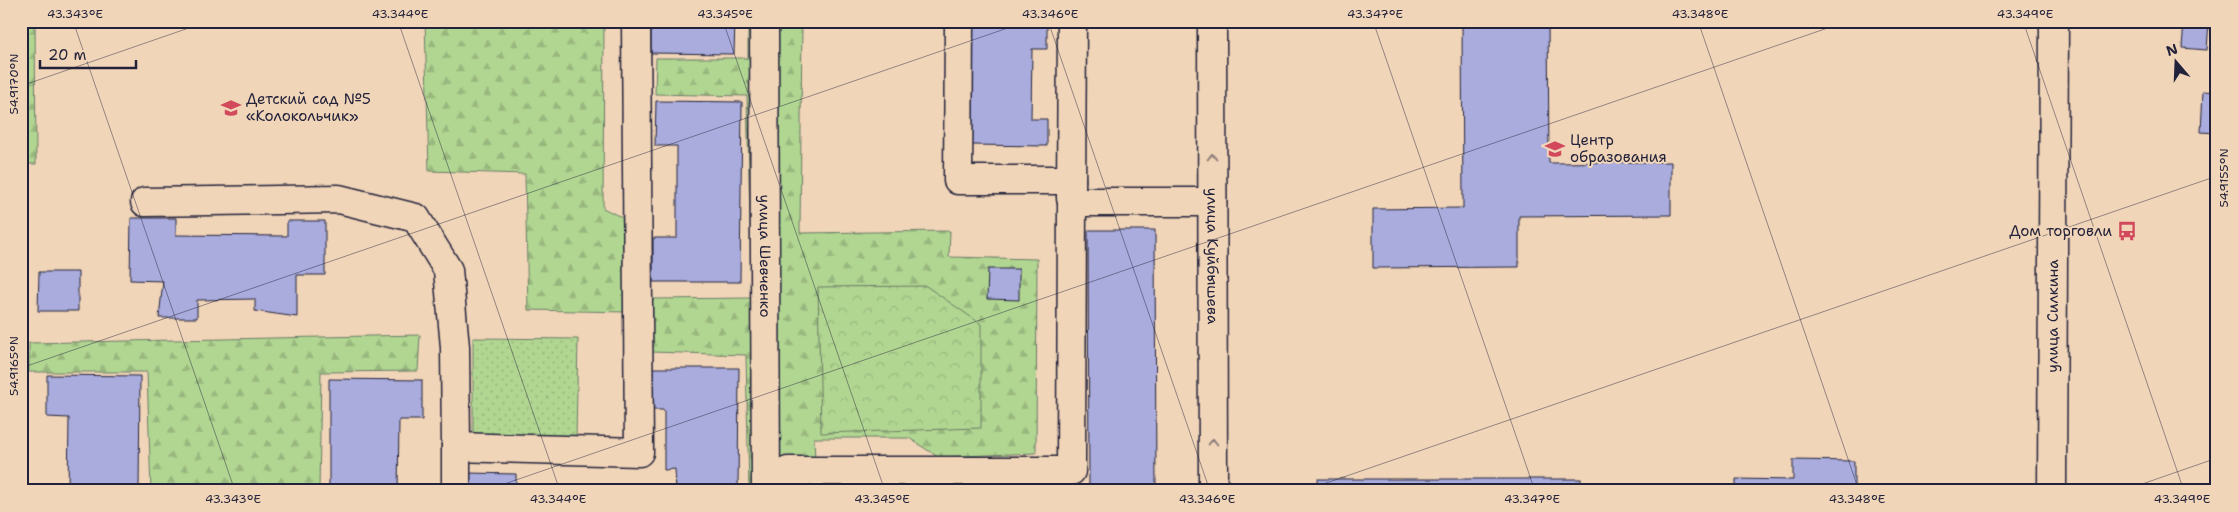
<svg xmlns="http://www.w3.org/2000/svg" width="2238" height="512" viewBox="0 0 2238 512" font-family="'Shantell Sans',sans-serif">
	<defs>
		<pattern id="grass-dots" width="8" height="8" patternUnits="userSpaceOnUse" patternTransform="scale(1.25)"><rect width="8" height="8" fill="#b1d691"/><path d="M2 2h.1M6 6h.1" fill="none" stroke="#98b77e" stroke-width="1.8" stroke-linecap="round"/></pattern>
		<pattern id="forest-firs" width="22" height="20" patternUnits="userSpaceOnUse" patternTransform="scale(1.25)"><rect width="22" height="20" fill="#b1d691"/><path d="M5 1l3.5 6h-7zM16 11l3.5 6h-7z" fill="#98b77e"/></pattern>
		<pattern id="park-crowns" width="20" height="18" patternUnits="userSpaceOnUse" patternTransform="scale(1.25)"><rect width="20" height="18" fill="#b1d691"/><path d="M2 6a3 3 0 1 1 6 0M12 15a3 3 0 1 1 6 0" fill="none" stroke="#98b77e"/></pattern>
	</defs>
	<rect width="100%" height="100%" fill="#f1d5b8"/>
	<filter id="ink" filterUnits="userSpaceOnUse"><feTurbulence type="fractalNoise" baseFrequency=".02" numOctaves="2"/><feDisplacementMap in="SourceGraphic" scale="10" xChannelSelector="R" yChannelSelector="G"/><feConvolveMatrix kernelMatrix="1 2 1 2 8 2 1 2 1" color-interpolation-filters="sRGB"/></filter>
	<g filter="url(#ink)">
		<polygon fill="url(#grass-dots)" stroke="#6a7c66" points="473,338 578,339 576,438 473,433"/>
		<g fill="url(#forest-firs)" stroke="#6a7c66">
			<polygon points="21,21 35,21 36,164 21,164"/>
			<polygon points="425,21 604,21 603,208 625,219 626,312 528,310 525,174 429,171"/>
			<polygon points="748,21 802,21 800,233 950,231 949,257 1037,259 1036,453 938,457 909,438 814,438 815,460 786,491 749,491 746,355 651,352 652,299 752,298 747,96 655,94 656,58 748,58"/>
			<polygon points="420,335 418,371 321,372 319,491 151,491 147,372 29,372 29,343"/>
		</g>
		<polygon fill="url(#park-crowns)" stroke="#6a7c66" points="926,286 981,324 981,428 821,433 818,287"/>
		<g fill="#aaacdd" stroke="#22223b">
			<polygon points="651,21 735,21 734,54 651,53"/>
			<polygon points="971,21 1047,21 1047,49 1032,49 1031,119 1047,119 1047,146 970,145"/>
			<polygon points="1462,21 1548,21 1549,163 1671,162 1671,215 1519,216 1519,267 1373,268 1373,209 1463,208"/>
			<polygon points="2184,21 2209,21 2207,50 2182,48"/>
			<polygon points="2203,91 2217,92 2217,133 2201,132"/>
			<polygon points="656,101 742,102 740,282 653,282 653,238 677,238 677,146 655,146"/>
			<polygon points="131,218 176,218 176,235 287,236 287,221 325,221 325,275 297,275 297,317 255,311 255,299 197,300 197,318 159,318 163,281 130,280"/>
			<polygon points="1088,230 1155,230 1156,491 1089,491"/>
			<polygon points="988,269 1019,269 1019,300 987,299"/>
			<polygon points="39,272 78,272 78,311 38,311"/>
			<polygon points="649,368 739,368 738,491 676,491 675,469 664,470 664,410 649,410"/>
			<polygon points="47,375 140,376 139,491 68,491 69,418 47,417"/>
			<polygon points="329,379 422,380 422,420 399,420 398,491 329,491"/>
			<polygon points="1793,460 1854,461 1854,491 1736,491 1736,479 1793,480"/>
			<polygon points="469,473 516,474 516,491 469,491"/>
			<rect x="1318" y="479" width="263" height="12"/>
		</g>
		<g fill="none" stroke-linecap="round" stroke-linejoin="round">
			<defs>
				<g id="minor">
					<path id="s1" d="M764,21L766,491"/>
					<polyline points="959,21 958,180 1071,180"/>
					<path id="s2" d="M1212,21L1213,491"/>
					<polyline points="1071,198 1072,21"/>
					<polyline points="145,202 339,199 416,218 448,270 455,347 456,447"/>
					<polyline points="456,491 456,447 639,452 636,21"/>
					<polyline points="788,491 788,471 1071,471 1072,202 1212,202"/>
				</g>
				<g id="major">
					<path id="s3" d="M2052,491L2054,21"/>
				</g>
			</defs>
			<use href="#minor" stroke="#22223b" stroke-width="31"/>
			<use href="#major" stroke="#22223b" stroke-width="31"/>
			<use href="#minor" stroke="#f1d5b8" stroke-width="28"/>
			<use href="#major" stroke="#f1d5b8" stroke-width="28"/>
		</g>
		<defs><path id="oneway-chevron" d="M-2-3.5L2.5 0L-2 3.5" fill="none" stroke-width="1.6" stroke-linecap="round" stroke-linejoin="round" transform="scale(1.25)"/></defs>
		<g stroke="#8a7c7a">
			<use href="#oneway-chevron" transform="translate(1212 157) rotate(-90)"/>
			<use href="#oneway-chevron" transform="translate(1213 442) rotate(-90)"/>
		</g>
	</g>
	<path fill="none" stroke="#22223b" stroke-width="1" stroke-opacity="0.45" d="M73,21L235,491M398,21L560,491M723,21L885,491M1048,21L1210,491M1373,21L1535,491M1698,21L1859,491M2023,21L2184,491M21,86L209,21M21,368L1028,21M484,491L1848,21M1303,491L2217,176M2122,491L2217,458"/>
	<defs>
		<symbol id="school-bare" viewBox="-9 -9 18 18"><path d="M0-5L7-2L0 1L-7-2ZM-4 1L0 2.5L4 1V4Q0 6-4 4Z" fill="#d1495b" stroke="#f1d5b8" stroke-width="2.5" paint-order="stroke"/></symbol>
		<symbol id="bus-bare" viewBox="-9 -9 18 18"><path d="M-5-6H5V4H4V6H2V4H-2V6H-4V4H-5ZM-3.5-4V0h7V-4ZM-3.5 1.2v1.5H-2V1.2ZM2 1.2v1.5H3.5V1.2Z" fill="#d1495b" stroke="#f1d5b8" stroke-width="2.5" paint-order="stroke"/></symbol>
	</defs>
	<g fill-rule="evenodd">
		<use href="#school-bare" x="217" y="94" width="28" height="28"/>
		<use href="#school-bare" x="1541" y="135" width="28" height="28"/>
		<use href="#bus-bare" x="2113" y="217" width="28" height="28"/>
	</g>
	<g text-anchor="middle" stroke-width="4" stroke-linejoin="round" paint-order="stroke">
		<g font-size="15" fill="#22223b" stroke="#f1d5b8" text-anchor="start">
			<text x="246" y="104">Детский сад №5<tspan x="246" dy="17">«Колокольчик»</tspan></text>
			<text x="1570" y="145">Центр<tspan x="1570" dy="17">образования</tspan></text>
			<text x="2112" y="236" text-anchor="end">Дом торговли</text>
		</g>
		<g font-size="15" fill="#22223b" stroke="#f1d5b8">
			<text dy="5" stroke="none"><textPath href="#s1" startOffset="235">улица Шевченко</textPath></text>
			<text dy="5" stroke="none"><textPath href="#s2" startOffset="235">улица Куйбышева</textPath></text>
			<text dy="5" stroke="none"><textPath href="#s3" startOffset="175">улица Силкина</textPath></text>
		</g>
	</g>
	<rect width="2238" height="512" fill="none" stroke="#f1d5b8" stroke-width="55"/>
	<g transform="translate(2176 62) rotate(341)" stroke="#f1d5b8" stroke-width="4" paint-order="stroke">
	<path d="M0-4L9 19L0 12L-9 19Z" fill="#22223b"/>
	<text y="-8" font-size="14" font-weight="bold" text-anchor="middle" fill="#22223b">N</text>
	</g>
	<path d="M40 60v8h96v-8" fill="none" stroke="#22223b" stroke-width="2.5"/>
	<text x="48" y="60" font-size="15" fill="#22223b" stroke="#f1d5b8" stroke-width="4" paint-order="stroke">20 m</text>
	<rect x="28" y="28" width="2182" height="456" fill="none" stroke="#22223b" stroke-width="2"/>
	<g font-size="12" text-anchor="middle" fill="#22223b">
		<text x="75" y="18">43.343°E</text>
		<text x="400" y="18">43.344°E</text>
		<text x="725" y="18">43.345°E</text>
		<text x="1050" y="18">43.346°E</text>
		<text x="1375" y="18">43.347°E</text>
		<text x="1700" y="18">43.348°E</text>
		<text x="2025" y="18">43.349°E</text>
		<text transform="translate(14 84) rotate(-90)" y="4">54.9170°N</text>
		<text transform="translate(2224 178) rotate(-90)" y="4">54.9155°N</text>
		<text transform="translate(14 366) rotate(-90)" y="4">54.9165°N</text>
		<text x="233" y="503">43.343°E</text>
		<text x="558" y="503">43.344°E</text>
		<text x="882" y="503">43.345°E</text>
		<text x="1207" y="503">43.346°E</text>
		<text x="1532" y="503">43.347°E</text>
		<text x="1857" y="503">43.348°E</text>
		<text x="2182" y="503">43.349°E</text>
	</g>
</svg>
